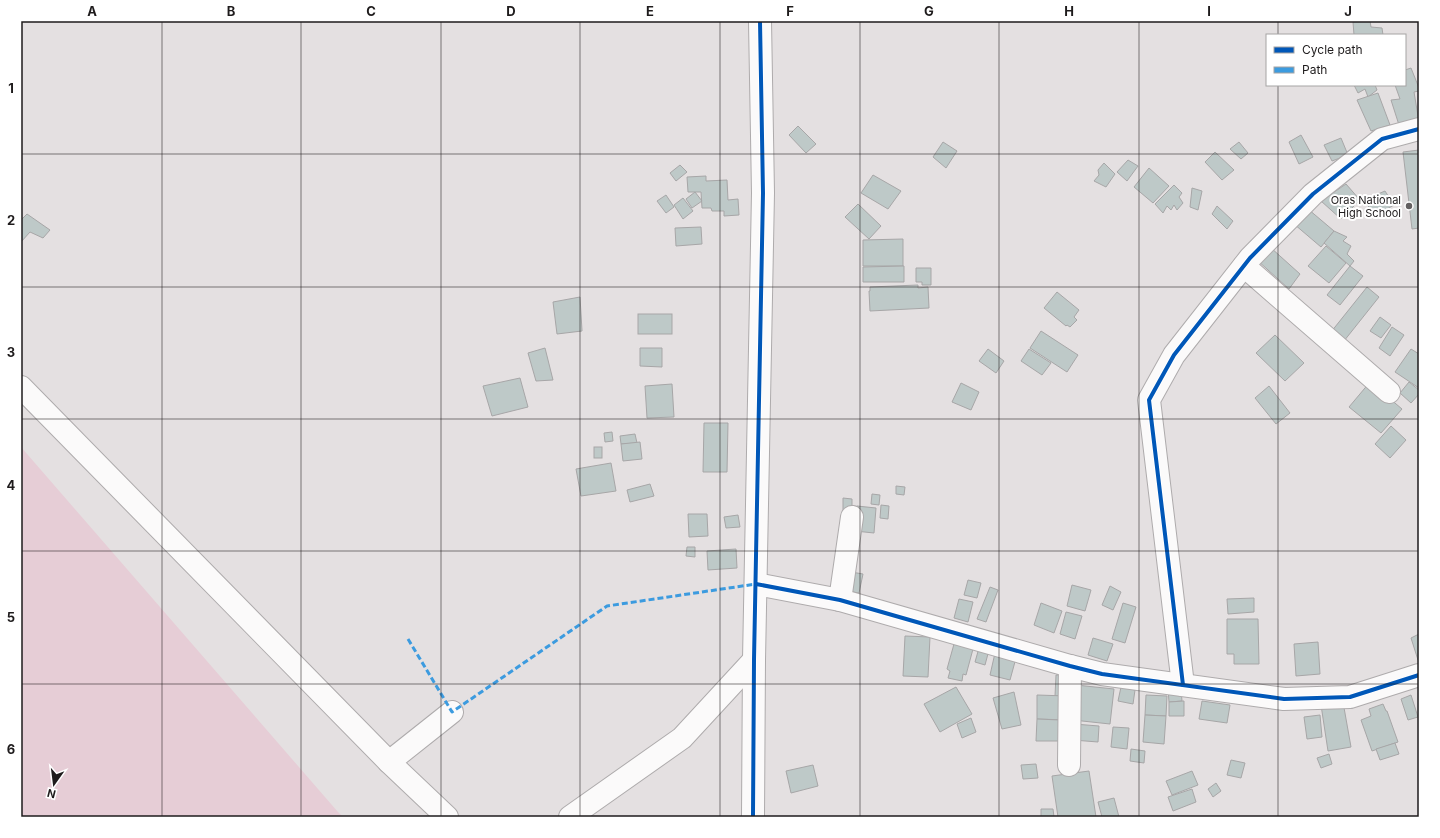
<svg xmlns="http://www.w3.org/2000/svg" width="1440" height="838" viewBox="0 0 1440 838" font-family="Inter,sans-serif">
	<rect width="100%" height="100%" fill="#e4e0e1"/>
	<polygon fill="#e6cdd6" points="21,447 338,812 343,817 21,817"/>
	<g fill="#bec9c8" stroke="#a7a6a7">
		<polygon points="1370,21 1371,27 1382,28 1383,35 1354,35 1353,22"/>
		<polygon points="1411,68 1419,88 1419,91 1414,92 1419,122 1399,125 1391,100 1400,99 1395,85 1405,85 1405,70"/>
		<polygon points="1354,85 1375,85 1377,90 1368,97 1365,89 1358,93"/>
		<polygon points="1378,93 1390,125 1371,131 1357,100"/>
		<polygon points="798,126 816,144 806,153 789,135"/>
		<polygon points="1301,135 1313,157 1299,164 1289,142"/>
		<polygon points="1341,138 1348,155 1332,161 1324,145"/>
		<polygon points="943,142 957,151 946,168 933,157"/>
		<polygon points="1239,142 1248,153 1241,159 1230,149"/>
		<polygon points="1419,150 1419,228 1412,229 1403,152"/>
		<polygon points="1215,152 1234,170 1222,180 1205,162"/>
		<polygon points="1128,160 1138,166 1127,181 1117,172"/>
		<polygon points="1104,163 1115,174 1106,187 1094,181 1099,175 1098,170"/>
		<polygon points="680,165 687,172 676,181 670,173"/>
		<polygon points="1149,168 1169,186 1153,203 1134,187"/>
		<polygon points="873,175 901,191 888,209 861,193"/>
		<polygon points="706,176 706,181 727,180 728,200 738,199 739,215 724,216 724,211 712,211 711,208 702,208 701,192 688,192 687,177"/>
		<polygon points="1346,184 1360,200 1341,219 1321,201"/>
		<polygon points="1174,185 1182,193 1179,197 1183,203 1177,210 1174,205 1171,210 1167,206 1163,213 1155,204"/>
		<polygon points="1192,188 1202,191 1198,210 1190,207"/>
		<polygon points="1385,191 1394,205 1375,216 1364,200"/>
		<polygon points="695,192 702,201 692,208 686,199"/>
		<polygon points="666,195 674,207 666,213 657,201"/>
		<polygon points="683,198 693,211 683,219 674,205"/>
		<polygon points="858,204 881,226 869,239 845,217"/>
		<polygon points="1217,206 1233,221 1227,229 1212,214"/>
		<polygon points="1308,209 1334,231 1321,247 1294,224"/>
		<polygon points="27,214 50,230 43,238 30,232 21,242 21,220"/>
		<polygon points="701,227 702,244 676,246 675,228"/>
		<polygon points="1334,231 1347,237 1343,241 1351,246 1347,254 1354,261 1350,266 1324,243"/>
		<polygon points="903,239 903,266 863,266 863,240"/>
		<polygon points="1326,246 1346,263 1329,283 1308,266"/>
		<polygon points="1270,247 1300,274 1289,289 1257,260"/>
		<polygon points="904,266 904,282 863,282 863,267"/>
		<polygon points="1350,266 1363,276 1340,305 1327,295"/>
		<polygon points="916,268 931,268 931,285 922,285 922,282 916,282"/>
		<polygon points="918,285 918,288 928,287 929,308 870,311 869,291 870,291 870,287"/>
		<polygon points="1367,287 1379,297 1340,346 1327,337"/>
		<polygon points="1057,292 1079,310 1074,317 1077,320 1070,327 1067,325 1066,326 1044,308"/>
		<polygon points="580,297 582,331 557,334 553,302"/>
		<rect x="638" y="314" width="34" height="20"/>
		<polygon points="1380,317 1391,325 1381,338 1370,331"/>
		<polygon points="1392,327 1404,335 1390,356 1379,348"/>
		<polygon points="1041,331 1078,355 1067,372 1030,348"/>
		<polygon points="1275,335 1304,363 1285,381 1256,353"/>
		<polygon points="545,348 553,380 536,381 528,353"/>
		<polygon points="640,348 662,348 662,367 640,366"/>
		<polygon points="988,349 1004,361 996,373 979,361"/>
		<polygon points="1029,349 1051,363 1042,375 1021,361"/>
		<polygon points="1411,349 1419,354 1419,388 1395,372"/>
		<polygon points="520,378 528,407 492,416 483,386"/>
		<polygon points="1370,382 1402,409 1381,433 1349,407"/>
		<polygon points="1409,382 1419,390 1419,394 1411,403 1400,393"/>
		<polygon points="961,383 979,392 971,410 952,402"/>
		<polygon points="672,384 674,417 647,418 645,386"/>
		<polygon points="1269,386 1290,413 1276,424 1255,398"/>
		<polygon points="704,423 728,423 727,472 703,472"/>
		<polygon points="1391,426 1406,440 1390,458 1375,444"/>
		<polygon points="612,432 613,441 605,442 604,433"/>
		<polygon points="635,434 637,443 621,444 620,436"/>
		<polygon points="640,442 642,459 623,461 621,444"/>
		<rect x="594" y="447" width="8" height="11"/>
		<polygon points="611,463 616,491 581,496 576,469"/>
		<polygon points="650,484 654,496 630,502 627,490"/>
		<polygon points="896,486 905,487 904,495 896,494"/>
		<polygon points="872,494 880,495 879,505 871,504"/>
		<polygon points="843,498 852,499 852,516 843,515"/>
		<polygon points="881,505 889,506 888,519 880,518"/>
		<polygon points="857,506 876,508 874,533 855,531"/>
		<polygon points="688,514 707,514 708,536 689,537"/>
		<polygon points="738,515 740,527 726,528 724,517"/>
		<polygon points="687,547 695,547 695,557 686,556"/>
		<polygon points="736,549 737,568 708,570 707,551"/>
		<polygon points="851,572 863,574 859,593 847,591"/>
		<polygon points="968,580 981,583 977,598 964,595"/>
		<polygon points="1072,585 1091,590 1085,611 1067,606"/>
		<polygon points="1110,586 1121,592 1113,610 1102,605"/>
		<polygon points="990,587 998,590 986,622 977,619"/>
		<polygon points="1254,598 1254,612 1228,614 1227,599"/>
		<polygon points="959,599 973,602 968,622 954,618"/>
		<polygon points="1041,603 1062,611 1054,633 1034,625"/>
		<polygon points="1123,603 1136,607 1125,643 1112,639"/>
		<polygon points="1066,612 1082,616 1075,639 1060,634"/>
		<polygon points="1227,619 1258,619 1259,664 1234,664 1234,654 1227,654"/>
		<polygon points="1419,634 1419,659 1418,660 1411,638"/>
		<polygon points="905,636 930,637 928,677 903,676"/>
		<polygon points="1093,638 1113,644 1107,661 1088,655"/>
		<polygon points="1318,642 1320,674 1296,676 1294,644"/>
		<polygon points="954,644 973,649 966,675 963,674 962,681 948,678 950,671 947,669"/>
		<polygon points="979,648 989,650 985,665 975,662"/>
		<polygon points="995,653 1016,658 1010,680 990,675"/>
		<polygon points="1056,675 1069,675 1069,696 1055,696"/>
		<polygon points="1076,685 1114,689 1110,724 1073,720"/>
		<polygon points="956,687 972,714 940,732 924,704"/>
		<polygon points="1121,687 1135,690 1133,704 1118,701"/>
		<polygon points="1168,689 1181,689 1182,701 1169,702"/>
		<polygon points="1014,692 1021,725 1002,729 993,698"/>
		<polygon points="1037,695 1067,696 1067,720 1037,719"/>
		<polygon points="1146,695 1167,696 1166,716 1145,715"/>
		<polygon points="1411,695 1418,717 1408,720 1401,699"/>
		<polygon points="1184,701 1184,716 1169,716 1169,702"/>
		<polygon points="1202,701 1230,705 1227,723 1199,719"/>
		<polygon points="1343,702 1351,747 1328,751 1321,705"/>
		<polygon points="1383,704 1386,711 1387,711 1398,742 1372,751 1361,720 1371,716 1369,709"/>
		<polygon points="1145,715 1166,716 1164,744 1143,742"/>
		<polygon points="1320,715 1322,737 1307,739 1304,717"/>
		<polygon points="971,718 976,732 962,738 957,724"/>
		<polygon points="1037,719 1060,720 1059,741 1036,741"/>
		<polygon points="1074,724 1099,726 1098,742 1073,740"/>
		<polygon points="1113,727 1129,728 1127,749 1111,747"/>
		<polygon points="1395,743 1399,754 1380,760 1376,749"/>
		<polygon points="1131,749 1145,751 1144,763 1130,761"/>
		<polygon points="1329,754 1332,764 1321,768 1317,758"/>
		<polygon points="1231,760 1245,763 1241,778 1227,775"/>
		<polygon points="1036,764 1038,778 1023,779 1021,765"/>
		<polygon points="813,765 818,786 791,793 786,771"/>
		<polygon points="1089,771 1096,817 1058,817 1052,776"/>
		<polygon points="1192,771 1198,785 1172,795 1166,781"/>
		<polygon points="1216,783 1221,791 1213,797 1208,789"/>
		<polygon points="1192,789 1196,802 1173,811 1168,797"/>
		<polygon points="1114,798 1119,817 1102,817 1098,802"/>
		<polygon points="1041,809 1053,809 1054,817 1041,817"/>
	</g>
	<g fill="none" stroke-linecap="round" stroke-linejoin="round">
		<defs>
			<g id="minor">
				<polyline points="1244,266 1389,392"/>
				<polyline points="21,387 389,762 447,817"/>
				<polyline points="756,584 840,600 1070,666 1102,674 1284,699 1350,697 1419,675"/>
				<polyline points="840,600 852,517"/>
				<polyline points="1183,685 1149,400 1174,355 1250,258 1313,194 1382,139 1419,129"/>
				<polyline points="389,762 452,712"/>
				<polyline points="1069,765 1070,666"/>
				<polyline points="570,817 682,738 754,660"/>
				<polyline points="753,817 754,660 763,193 760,21"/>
			</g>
		</defs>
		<use href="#minor" stroke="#aeabac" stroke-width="24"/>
		<use href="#minor" stroke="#fbfafa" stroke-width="22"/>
		<polyline stroke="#3c9bdf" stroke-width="3" stroke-dasharray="6 3" stroke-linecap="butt" points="408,639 452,712 607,606 756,584"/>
		<defs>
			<g id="cycleway">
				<polyline points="756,584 840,600 1070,666 1102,674 1284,699 1350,697 1419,675"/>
				<polyline points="1183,685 1149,400 1174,355 1250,258 1313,194 1382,139 1419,129"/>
				<polyline points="753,817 754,660 763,193 760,21"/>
			</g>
		</defs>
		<use href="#cycleway" stroke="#fff" stroke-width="6"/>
		<use href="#cycleway" stroke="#0057b8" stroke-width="4"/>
	</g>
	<path fill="none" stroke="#1e1b1c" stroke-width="1" stroke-opacity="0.55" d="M162,21V817M301,21V817M441,21V817M580,21V817M720,21V817M860,21V817M999,21V817M1139,21V817M1278,21V35M1278,85V817M21,154H1419M21,287H1419M21,419H1419M21,551H1419M21,684H1419"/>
	<circle fill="#636061" stroke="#fff" stroke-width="1.5" cx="1409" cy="206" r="4"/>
	<g text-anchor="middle" stroke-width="4" stroke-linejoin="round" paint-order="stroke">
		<g font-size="11" fill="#1e1b1c" stroke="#fff" text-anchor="end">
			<text x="1401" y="204">Oras National<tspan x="1401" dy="13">High School</tspan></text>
		</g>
	</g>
	<rect width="1440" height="838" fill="none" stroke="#ffffff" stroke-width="44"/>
	<rect x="1266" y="34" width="140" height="52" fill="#ffffff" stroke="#a5a4a4"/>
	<rect x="1274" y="47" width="20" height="6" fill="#0057b8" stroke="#a5a4a4"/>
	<text x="1302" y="54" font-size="12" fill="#1e1b1c">Cycle path</text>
	<rect x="1274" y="67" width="20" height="6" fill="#3c9bdf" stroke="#a5a4a4"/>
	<text x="1302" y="74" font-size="12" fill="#1e1b1c">Path</text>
	<g transform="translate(54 784) rotate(194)" stroke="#ffffff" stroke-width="3" paint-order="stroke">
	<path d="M0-3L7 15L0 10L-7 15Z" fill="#1e1b1c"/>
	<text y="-6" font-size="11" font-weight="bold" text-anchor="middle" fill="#1e1b1c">N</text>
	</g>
	<rect x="22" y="22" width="1396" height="794" fill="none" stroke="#1e1b1c" stroke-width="1.5"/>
	<g font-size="13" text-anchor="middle" font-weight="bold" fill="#1e1b1c">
		<text x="92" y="16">A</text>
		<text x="231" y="16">B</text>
		<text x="371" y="16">C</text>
		<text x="511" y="16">D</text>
		<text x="650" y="16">E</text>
		<text x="790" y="16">F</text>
		<text x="929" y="16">G</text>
		<text x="1069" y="16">H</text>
		<text x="1209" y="16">I</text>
		<text x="1348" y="16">J</text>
		<text x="11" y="93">1</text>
		<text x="11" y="225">2</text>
		<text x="11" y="357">3</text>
		<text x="11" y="490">4</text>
		<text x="11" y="622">5</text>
		<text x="11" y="754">6</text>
	</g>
</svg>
